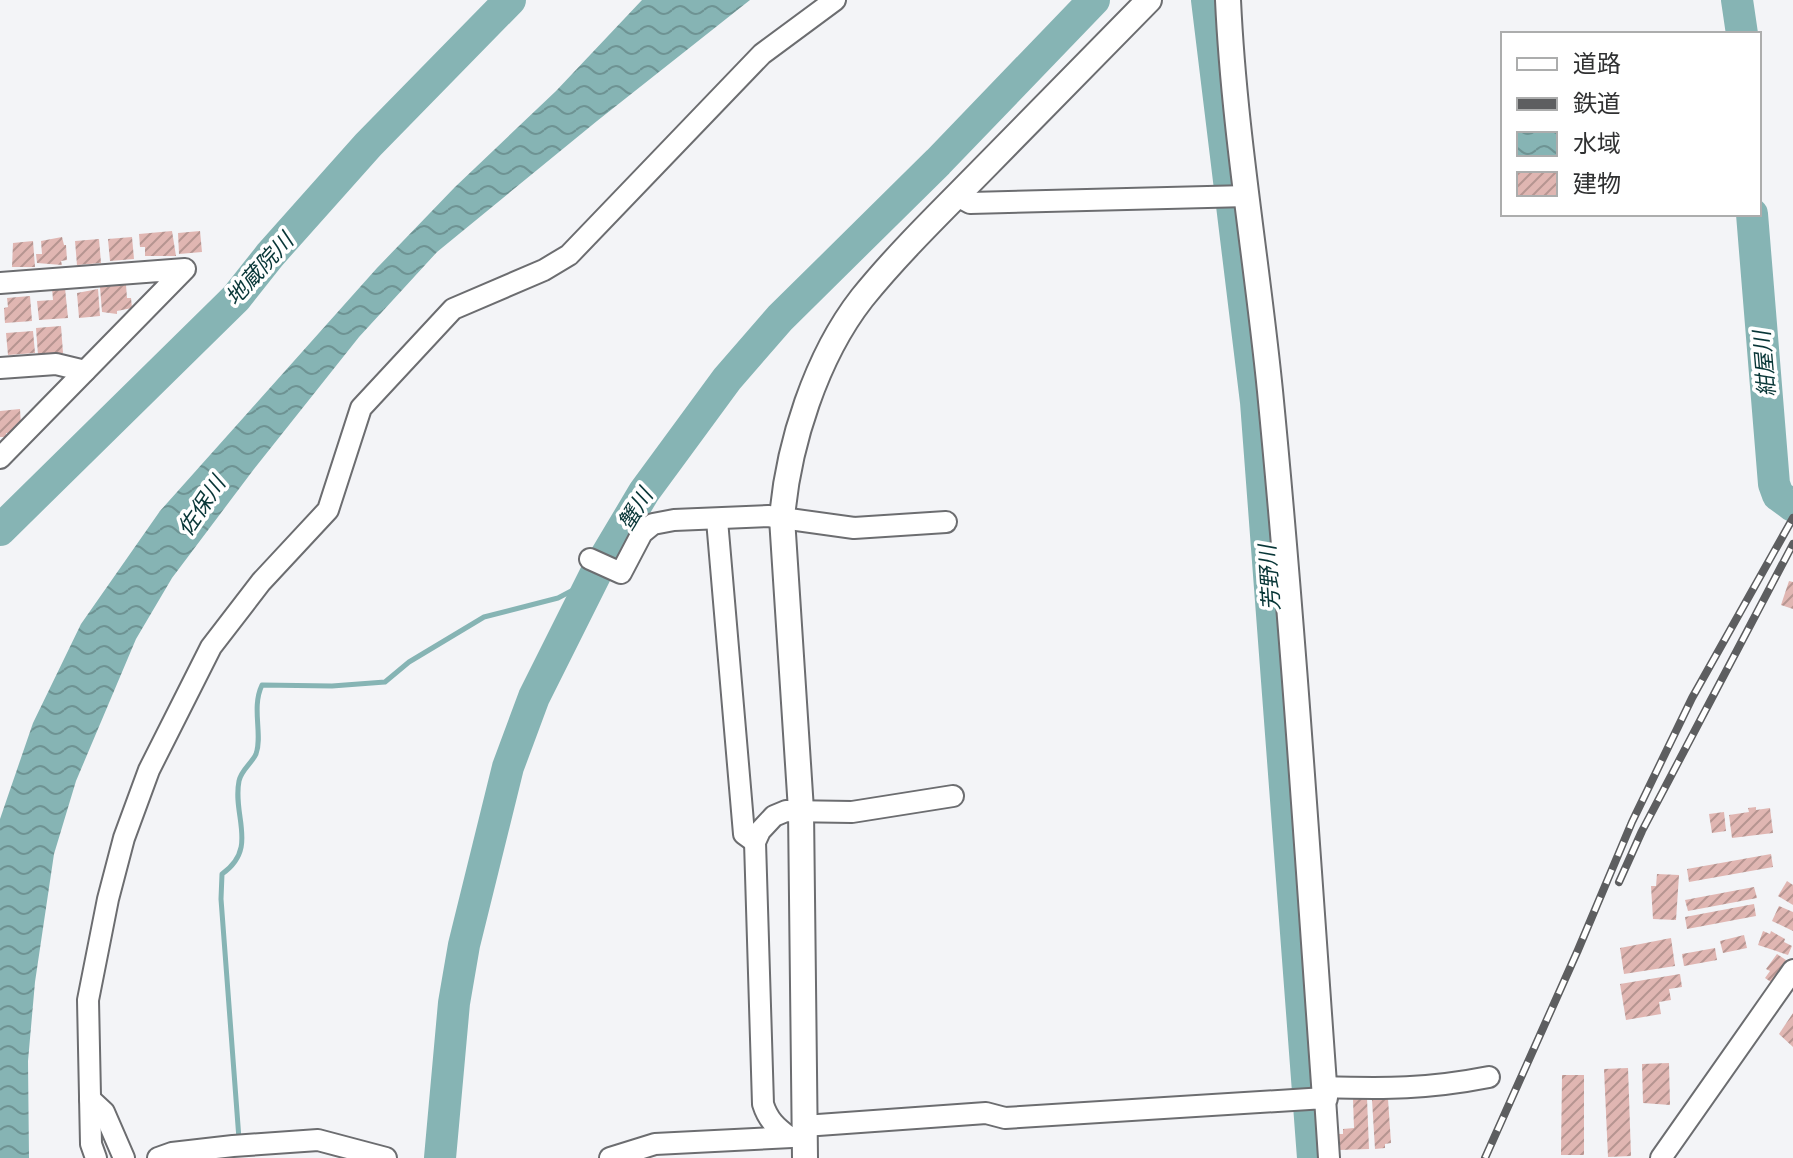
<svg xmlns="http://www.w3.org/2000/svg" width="1793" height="1158" viewBox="0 0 1793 1158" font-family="Bitter,'Noto Sans JP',serif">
	<defs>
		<pattern id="water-waves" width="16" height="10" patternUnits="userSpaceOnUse" patternTransform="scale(2)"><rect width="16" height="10" fill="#86b4b4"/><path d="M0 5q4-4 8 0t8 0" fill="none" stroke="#6e9393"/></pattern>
		<pattern id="building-hatch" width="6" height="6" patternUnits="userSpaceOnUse" patternTransform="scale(2)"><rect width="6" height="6" fill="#e0b6b2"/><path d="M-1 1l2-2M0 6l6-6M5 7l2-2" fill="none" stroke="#b69591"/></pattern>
	</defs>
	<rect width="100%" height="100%" fill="#f3f4f7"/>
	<polygon fill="url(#water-waves)" points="642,0 750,0 597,121 437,252 359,337 254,469 172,578 136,639 76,781 54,854 35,982 28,1061 29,1158 0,1158 0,819 33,723 81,624 160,511 377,268 455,187 556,91"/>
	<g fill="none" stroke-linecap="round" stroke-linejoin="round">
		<path stroke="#86b4b4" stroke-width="5" d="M239,1139L221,899L222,874C259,848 232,816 239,781C241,770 252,763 256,754C263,735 251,708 262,685L332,686L385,682L409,662L484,617L558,598L592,580"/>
		<g stroke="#86b4b4" stroke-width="32">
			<polyline points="1207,0 1256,402 1313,1158"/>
			<polyline points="1737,0 1742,34"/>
			<polyline points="1752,214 1774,484 1778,495 1793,506"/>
			<polyline points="0,530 236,298 270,255 368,145 510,0"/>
			<polyline points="440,1158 454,1003 464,945 508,767 534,697 597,571 644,492 727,379 780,318 938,162 1094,0"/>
		</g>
	</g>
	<g fill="url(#building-hatch)">
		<polygon points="172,231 176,256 145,256 145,247 140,247 139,234"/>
		<polygon points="200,231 202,252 179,254 178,233"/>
		<polygon points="62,237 64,245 66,245 67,260 61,261 62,265 37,263 36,254 42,254 41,241"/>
		<polygon points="132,237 134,259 110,261 108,239"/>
		<polygon points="99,239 101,263 77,265 75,241"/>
		<polygon points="33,241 35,267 12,267 13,243"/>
		<polygon points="126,285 127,298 131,298 132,308 117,311 117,314 102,312 100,287"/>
		<polygon points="52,288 65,288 68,318 39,320 37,301 53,300"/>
		<polygon points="98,289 100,316 79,318 77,293"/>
		<polygon points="30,296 32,321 5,323 4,308 8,307 7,298"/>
		<polygon points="61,326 63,353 38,355 36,328"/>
		<polygon points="33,331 35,353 8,355 6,333"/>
		<polygon points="20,409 21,425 14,426 14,433 6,433 7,437 0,437 0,411"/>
		<polygon points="1789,581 1793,582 1793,609 1781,605"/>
		<polygon points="1756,807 1756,810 1770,808 1773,833 1732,838 1729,815 1749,812 1748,808"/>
		<polygon points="1724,812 1726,831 1712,833 1709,814"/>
		<polygon points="1771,854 1773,867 1689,882 1687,869"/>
		<polygon points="1657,874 1679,875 1676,920 1653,919 1651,886 1656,886"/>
		<polygon points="1787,881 1793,885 1793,905 1778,896"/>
		<polygon points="1754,887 1757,898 1688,911 1685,900"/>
		<polygon points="1754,904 1756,916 1687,929 1685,917"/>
		<polygon points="1779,906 1793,912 1793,931 1772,921"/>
		<polygon points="1763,931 1770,934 1771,931 1785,939 1784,942 1792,946 1788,955 1758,945"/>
		<polygon points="1744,935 1747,948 1723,953 1720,941"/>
		<polygon points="1671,938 1675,966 1624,974 1620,948"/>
		<polygon points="1715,948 1717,960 1684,966 1682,954"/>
		<polygon points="1777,954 1786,960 1771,982 1765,978 1770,971 1766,969"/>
		<polygon points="1680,974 1682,987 1669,989 1671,1000 1659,1002 1661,1014 1626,1020 1620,984"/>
		<polygon points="1793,1013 1793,1047 1779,1034"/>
		<polygon points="1669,1063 1670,1105 1643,1103 1642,1064"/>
		<polygon points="1628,1068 1631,1156 1608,1157 1604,1069"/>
		<polygon points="1562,1075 1584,1075 1584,1155 1561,1155"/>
		<polygon points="1367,1098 1369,1149 1339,1150 1338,1134 1343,1134 1343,1129 1354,1128 1353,1099"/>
		<polygon points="1388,1099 1391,1143 1385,1144 1385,1148 1375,1149 1372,1100"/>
	</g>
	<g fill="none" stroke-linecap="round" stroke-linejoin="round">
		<defs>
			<g id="minor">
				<polyline points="957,196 970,203 1248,196"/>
				<polyline points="0,283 185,269 0,458"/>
				<polyline points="0,368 56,364 85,371"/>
				<polyline points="717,520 744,834 755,842"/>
				<polyline points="590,559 621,573 642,533 653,524 674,520 768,516 854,528 946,522"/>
				<path d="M1324,1087C1385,1089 1428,1089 1489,1077"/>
				<polyline points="90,1099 104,1112 124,1158"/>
				<polyline points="804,1126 986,1113 1005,1118 1325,1098 1329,1158"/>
				<path d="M789,1137C776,1127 768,1120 763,1104L755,842L760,831L774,816L786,811L852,812L953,796"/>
				<polyline points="96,1158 91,1144 88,1000 108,899 124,838 149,770 211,647 261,582 328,510 361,408 453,309 544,270 569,255 762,54 835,0"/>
				<polyline points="158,1158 172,1153 233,1146 318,1140 386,1158"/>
				<polyline points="610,1158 655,1144 792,1137"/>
				<polyline points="1661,1158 1793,970"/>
			</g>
			<g id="tertiary">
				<path d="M1228,0C1234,131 1257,261 1270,391C1293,626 1308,862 1325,1098"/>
				<path d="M805,1158L801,810L782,518C788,445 816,357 862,298C900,251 945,208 987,165C1041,110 1095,55 1149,0"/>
			</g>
		</defs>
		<use href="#minor" stroke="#6c6d70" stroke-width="24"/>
		<use href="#tertiary" stroke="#6c6d70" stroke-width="28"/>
		<use href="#minor" stroke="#fff" stroke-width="20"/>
		<use href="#tertiary" stroke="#fff" stroke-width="24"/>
		<defs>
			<g id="rail">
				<polyline points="1619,882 1642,831 1793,544"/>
				<polyline points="1485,1158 1578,950 1632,822 1692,698 1793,518"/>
			</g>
		</defs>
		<use href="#rail" stroke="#5d5e60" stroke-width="8"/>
		<use href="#rail" stroke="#fff" stroke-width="5" stroke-dasharray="15" stroke-linecap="butt"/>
	</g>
	<g text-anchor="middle" stroke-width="7" stroke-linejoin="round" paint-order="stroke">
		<g font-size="22" font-style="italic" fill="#083637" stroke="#fff">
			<text transform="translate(259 269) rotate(-48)" y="8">地蔵院川</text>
			<text transform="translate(1764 364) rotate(-95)" y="8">紺屋川</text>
			<text transform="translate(201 506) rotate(-56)" y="8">佐保川</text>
			<text transform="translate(635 509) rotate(-58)" y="8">蟹川</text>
			<text transform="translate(1269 578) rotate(-94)" y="8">芳野川</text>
		</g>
	</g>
	<rect x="1501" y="32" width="260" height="184" fill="#ffffff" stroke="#acadad" stroke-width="2"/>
	<rect x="1517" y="58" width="40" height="12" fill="#ffffff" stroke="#acadad" stroke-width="2"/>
	<text x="1573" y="72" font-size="24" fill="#303132">道路</text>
	<rect x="1517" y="98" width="40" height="12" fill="#5d5e60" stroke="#acadad" stroke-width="2"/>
	<text x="1573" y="112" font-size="24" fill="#303132">鉄道</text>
	<rect x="1517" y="132" width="40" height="24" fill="url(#water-waves)" stroke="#acadad" stroke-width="2"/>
	<text x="1573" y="152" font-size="24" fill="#303132">水域</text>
	<rect x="1517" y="172" width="40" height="24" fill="url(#building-hatch)" stroke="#acadad" stroke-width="2"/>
	<text x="1573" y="192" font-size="24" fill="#303132">建物</text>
</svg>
